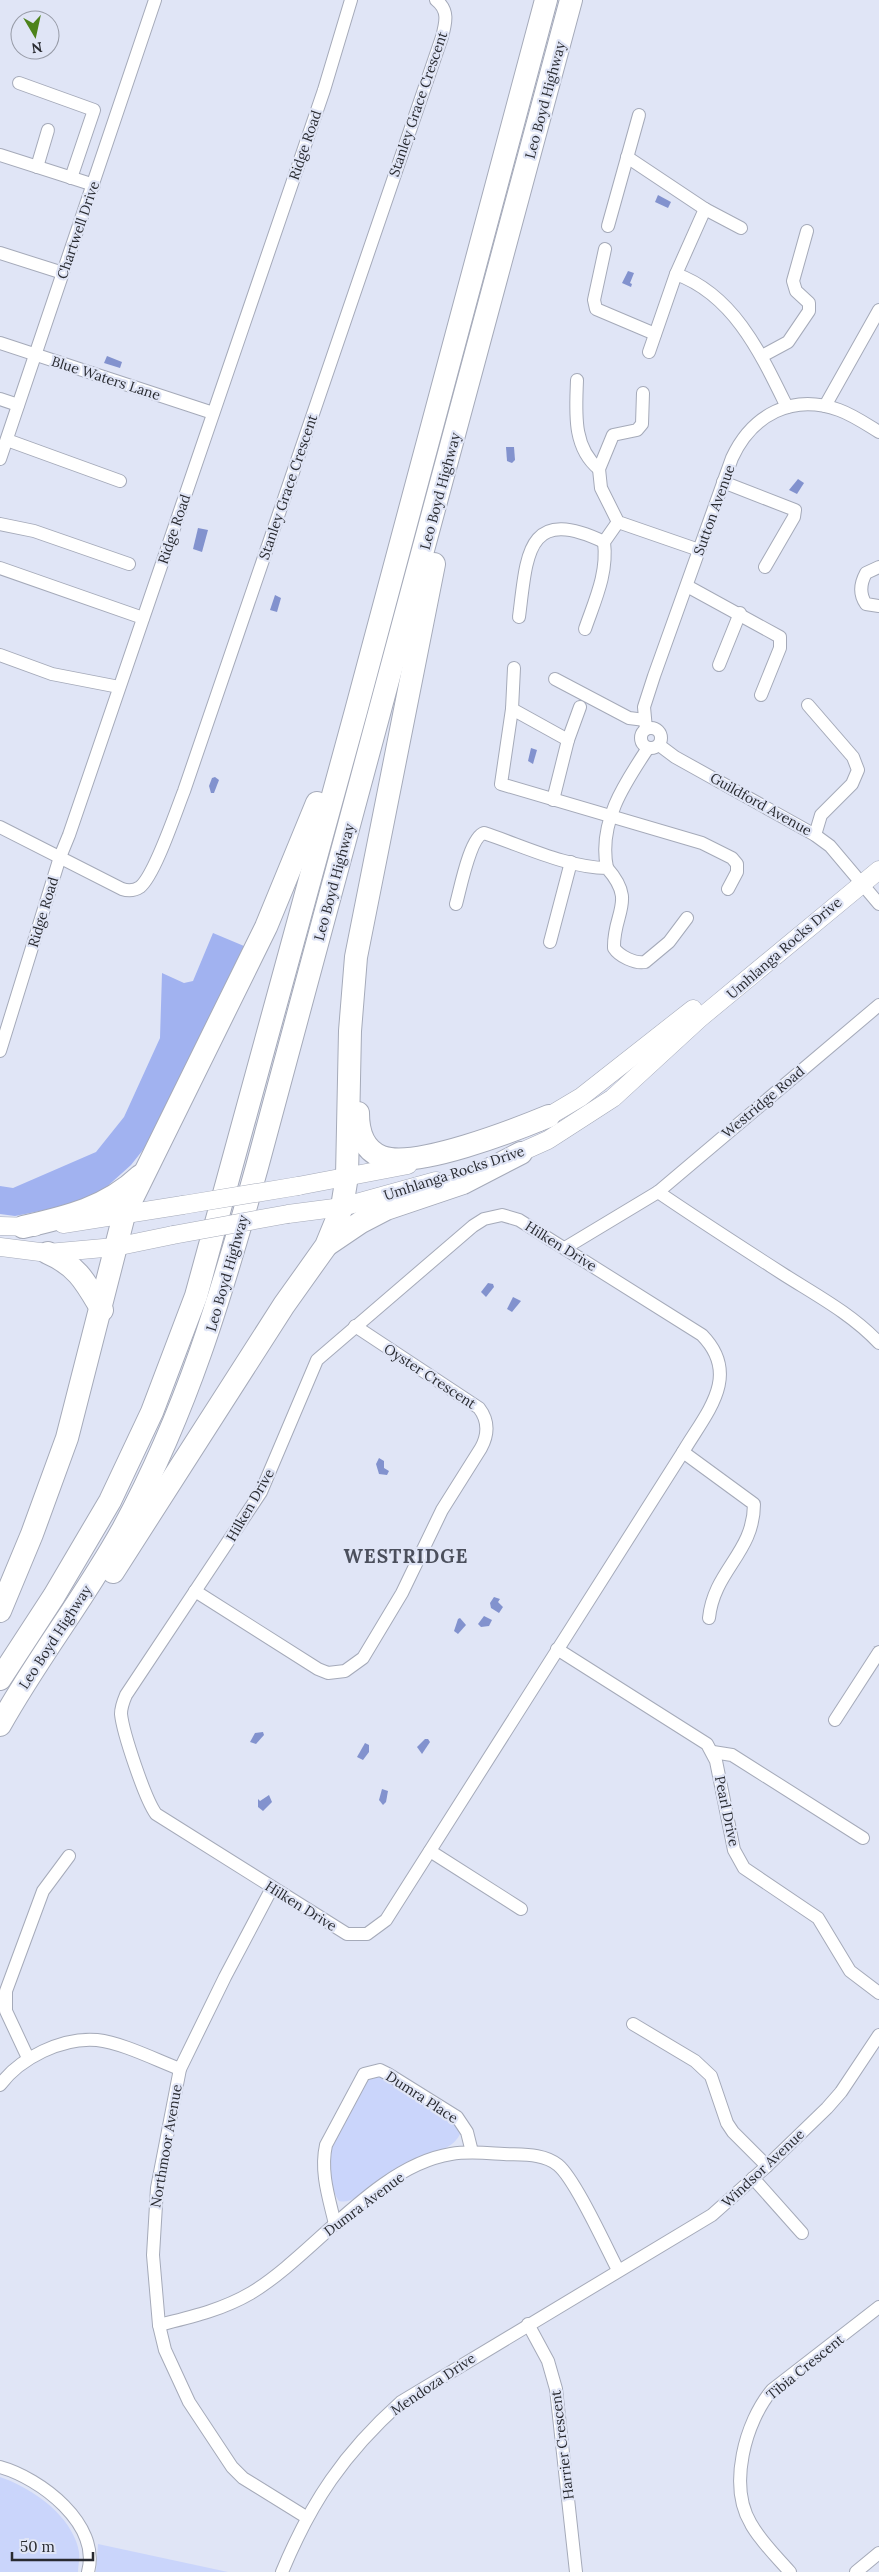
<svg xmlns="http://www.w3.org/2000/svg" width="879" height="2572" viewBox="0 0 879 2572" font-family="Lora,serif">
	<rect width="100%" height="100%" fill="#e0e5f6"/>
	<g fill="#cad5fb">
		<path d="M378,2075L452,2119L458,2126L460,2134C451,2154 421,2153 404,2164C388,2174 357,2206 339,2201C330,2188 328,2164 331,2149L363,2083L367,2078Z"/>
		<path d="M0,2477C32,2488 73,2516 79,2552C80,2559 78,2566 78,2572H0Z"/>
		<polygon points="98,2544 228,2572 96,2572"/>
	</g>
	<polygon fill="#a1b2f0" points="213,933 244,946 146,1146 131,1165 102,1191 70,1205 15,1216 0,1214 0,1186 13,1188 96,1152 124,1117 160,1038 162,973 184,983 193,981"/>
	<g fill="#8292ce">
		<polygon points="658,195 671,202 668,208 655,202"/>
		<polygon points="628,271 634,273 630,283 632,284 631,287 622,283"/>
		<polygon points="107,356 122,362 120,368 104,363"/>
		<polygon points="506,447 514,447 515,460 512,463 507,461"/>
		<polygon points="798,479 804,483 797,494 789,490"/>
		<polygon points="198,528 208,530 202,552 193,549"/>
		<polygon points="275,595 281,598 277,612 270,610"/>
		<polygon points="531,748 537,750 533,764 528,761"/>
		<polygon points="215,777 219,780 214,793 211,793 209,786 212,778"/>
		<polygon points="488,1283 493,1284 494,1287 486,1297 481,1292"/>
		<polygon points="513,1297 521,1301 512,1312 507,1309"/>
		<polygon points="379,1458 384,1461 384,1468 389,1471 387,1475 379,1474 376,1464"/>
		<polygon points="494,1597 500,1599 498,1602 503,1607 499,1613 491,1608 490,1603"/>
		<polygon points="484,1616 492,1620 489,1626 481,1627 478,1624"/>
		<polygon points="460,1618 466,1625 458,1634 454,1631 458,1619"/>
		<polygon points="263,1732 264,1735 256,1744 250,1742 255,1733"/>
		<polygon points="425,1739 428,1739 430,1742 422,1754 417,1747"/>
		<polygon points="365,1743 369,1745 369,1752 363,1760 357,1757"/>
		<polygon points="382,1789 388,1791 386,1802 383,1805 379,1800"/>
		<polygon points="269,1795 272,1802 263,1811 258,1807 258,1799 260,1801"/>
	</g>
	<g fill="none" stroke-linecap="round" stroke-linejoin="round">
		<defs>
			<g id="street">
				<polyline points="19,83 94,110 71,178"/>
				<polyline points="0,155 94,185"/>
				<polyline points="627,157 705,209 741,228"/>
				<polyline points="37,167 48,130"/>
				<polyline points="608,226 639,115"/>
				<polyline points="605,249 594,300 596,309 655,334"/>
				<polyline points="0,253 63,273"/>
				<path d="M676,274C734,295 761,354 787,407"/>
				<polyline points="0,343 213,413"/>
				<polyline points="649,352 676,274 705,209"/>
				<polyline points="762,356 788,342 809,311 809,303 796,291 793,281 807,231"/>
				<path d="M577,380C576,411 572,447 599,469"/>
				<polyline points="643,393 642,424 637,430 613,435 599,469 601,488 618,522 699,550"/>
				<polyline points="0,399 18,405"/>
				<polyline points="825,406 879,310"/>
				<polyline points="7,440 120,481"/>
				<polyline points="0,459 155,0"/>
				<polyline points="723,482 795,510 794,517 765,567"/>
				<polyline points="0,524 34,531 129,564"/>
				<path d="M879,567L866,573C860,584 859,594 866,604L879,606"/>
				<polyline points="0,568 143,618"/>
				<polyline points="687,586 780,637 780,648 761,695"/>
				<path d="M519,617C527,555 526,505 604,542"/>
				<path d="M585,629C595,600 608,573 604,542L618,522"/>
				<polyline points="0,655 52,674 119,687"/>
				<polyline points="719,665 740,613"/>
				<polyline points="514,668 512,709 501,784 702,843 732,858 737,864 737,872 728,889"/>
				<polyline points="555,679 629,718 645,720"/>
				<polyline points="808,705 853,757 858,770 852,784 821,815 815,835"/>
				<polyline points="512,709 568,740"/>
				<circle cx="651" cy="738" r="10"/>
				<path d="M646,729L644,707L654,676L732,458C752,415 792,393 839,410C853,415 866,424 879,432"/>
				<polyline points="659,745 675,757 815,835 830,846 879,904"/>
				<polyline points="553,800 568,740 580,707"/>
				<path d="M0,827L122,889C128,891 134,891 140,887C155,875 176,811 184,791L442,37C446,22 449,10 436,0"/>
				<path d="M607,868C598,823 624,784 648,748"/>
				<path d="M456,904C460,890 470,837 484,833C521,845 568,868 607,868C637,902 613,912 614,948C619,956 635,964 645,962L669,942L687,918"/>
				<polyline points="550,942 571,862"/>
				<polyline points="0,1051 60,857 69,835 324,90 351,0"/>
				<path d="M658,1192C699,1220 741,1247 783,1274C816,1295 852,1314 879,1343"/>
				<path d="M502,1215L519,1220L702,1335C742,1376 706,1413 683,1452L386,1920L367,1934H347L156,1814C145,1799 123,1733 121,1714C121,1707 123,1702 126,1695L261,1492L317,1360L473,1226L484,1219Z"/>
				<polyline points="565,1248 658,1192 879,1005"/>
				<path d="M683,1452L754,1504C754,1553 714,1570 709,1618"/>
				<path d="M195,1591L318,1669L328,1673L345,1671L363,1658L402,1593L442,1510L481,1448C488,1435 489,1421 479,1408L355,1326"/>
				<polyline points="557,1649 707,1744 716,1761 734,1850 744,1868 818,1918 850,1971 879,1993"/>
				<polyline points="835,1720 879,1652"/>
				<polyline points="713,1752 732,1755 863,1838"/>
				<polyline points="430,1851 521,1909"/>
				<polyline points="272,1888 225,1977 180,2069 157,2188 153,2255 159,2325 165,2350 189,2402 232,2467 243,2478 306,2517"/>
				<polyline points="633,2024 695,2061 711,2076 727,2123 733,2132 767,2166"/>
				<polyline points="28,2058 6,2011 6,1991 43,1891 69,1856"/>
				<path d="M0,2085C20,2058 62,2037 97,2040C123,2043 156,2060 180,2069"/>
				<polyline points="753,2178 802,2233"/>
				<path d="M335,2224C329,2198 320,2172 326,2145L364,2074L380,2070L388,2074L457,2117L467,2132L472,2152"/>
				<polyline points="528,2324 548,2361 556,2389 576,2572"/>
				<path d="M159,2325C191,2317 222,2310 251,2293C314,2255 376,2166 451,2154C469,2151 486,2153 504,2154C522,2155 543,2153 558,2165C575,2179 606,2247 618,2270"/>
				<path d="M0,2467C40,2478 101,2524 88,2572"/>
				<path d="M282,2572C311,2502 344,2453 401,2402L712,2215L767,2166L827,2108L841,2092L879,2035"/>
				<path d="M790,2572C777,2557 761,2542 751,2524C728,2486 745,2422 772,2390L879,2307"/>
				<polyline points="856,2572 879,2553"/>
			</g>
			<g id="secondary">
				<polyline points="539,1122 581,1097 693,1009"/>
				<polyline points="510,1157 548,1140 613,1098 699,1019 879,870"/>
				<polyline points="298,1186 408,1165"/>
				<polyline points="288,1214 342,1207 436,1181"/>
				<polyline points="63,1224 183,1205"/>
				<polyline points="0,1226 35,1227"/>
				<polyline points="0,1247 48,1253 115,1247 173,1235"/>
			</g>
			<g id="highway">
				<path d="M358,1113C358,1131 363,1150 382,1157C416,1169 515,1130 549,1116"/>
				<path d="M23,1227C67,1217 106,1208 140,1176"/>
				<polyline points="327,1245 361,1222 386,1209 463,1183 521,1153"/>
				<path d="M48,1253C78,1266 86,1283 102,1310"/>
				<polyline points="113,1572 284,1305 326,1246 342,1207 347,1176 350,1031 356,957 434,564"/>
				<polyline points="0,1611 32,1534 67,1438 124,1215 266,927 317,803"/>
				<polyline points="0,1679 54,1596 110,1501 152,1412 196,1296 356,711 546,0"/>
				<path d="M0,1725C38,1657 86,1596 123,1529C187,1411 221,1296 257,1167L571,0"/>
			</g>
		</defs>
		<use href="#street" stroke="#a5aab9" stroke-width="14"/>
		<use href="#secondary" stroke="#a5aab9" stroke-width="19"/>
		<use href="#highway" stroke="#a5aab9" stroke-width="24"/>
		<use href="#street" stroke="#fff" stroke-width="12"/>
		<use href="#secondary" stroke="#fff" stroke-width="18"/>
		<use href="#highway" stroke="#fff" stroke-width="22"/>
		<defs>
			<g id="secondary-bridge">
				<polyline points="183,1205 298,1186"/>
				<polyline points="173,1235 288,1214"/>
			</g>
		</defs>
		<use href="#secondary-bridge" stroke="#a5aab9" stroke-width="19" stroke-linecap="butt"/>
		<use href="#secondary-bridge" stroke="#fff" stroke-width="18"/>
	</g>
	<g text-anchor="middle" stroke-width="4.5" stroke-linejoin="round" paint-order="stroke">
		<g font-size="14" fill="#292b31" stroke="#e0e5f6">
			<text transform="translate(545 100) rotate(-75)" y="5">Leo Boyd Highway</text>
			<text transform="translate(418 104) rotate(-71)" y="5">Stanley Grace Crescent</text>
			<text transform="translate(305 145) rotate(-71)" y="5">Ridge Road</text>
			<text transform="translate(78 230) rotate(-71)" y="5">Chartwell Drive</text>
			<text transform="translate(106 378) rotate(18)" y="5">Blue Waters Lane</text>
			<text transform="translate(288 487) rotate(-71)" y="5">Stanley Grace Crescent</text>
			<text transform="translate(440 491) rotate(-75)" y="5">Leo Boyd Highway</text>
			<text transform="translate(714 510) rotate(-70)" y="5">Sutton Avenue</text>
			<text transform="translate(174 529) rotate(-71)" y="5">Ridge Road</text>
			<text transform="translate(761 804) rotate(29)" y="5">Guildford Avenue</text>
			<text transform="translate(334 882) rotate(-75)" y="5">Leo Boyd Highway</text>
			<text transform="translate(43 912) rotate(-73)" y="5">Ridge Road</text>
			<text transform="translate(784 948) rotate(-41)" y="5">Umhlanga Rocks Drive</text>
			<text transform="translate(763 1102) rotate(-40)" y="5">Westridge Road</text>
			<text transform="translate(454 1173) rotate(-18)" y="5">Umhlanga Rocks Drive</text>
			<text transform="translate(561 1246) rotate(32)" y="5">Hilken Drive</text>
			<text transform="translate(227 1273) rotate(-74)" y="5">Leo Boyd Highway</text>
			<text transform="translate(430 1376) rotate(33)" y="5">Oyster Crescent</text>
			<text transform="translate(250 1505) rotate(-60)" y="5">Hilken Drive</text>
			<text transform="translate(55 1637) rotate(-57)" y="5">Leo Boyd Highway</text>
			<text transform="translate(727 1811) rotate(78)" y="5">Pearl Drive</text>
			<text transform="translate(301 1906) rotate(32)" y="5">Hilken Drive</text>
			<text transform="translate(422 2097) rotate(33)" y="5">Dumra Place</text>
			<text transform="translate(166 2146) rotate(-80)" y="5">Northmoor Avenue</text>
			<text transform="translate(763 2168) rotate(-43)" y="5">Windsor Avenue</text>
			<text transform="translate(364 2204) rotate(-37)" y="5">Dumra Avenue</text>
			<text transform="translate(805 2367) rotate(-39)" y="5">Tibia Crescent</text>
			<text transform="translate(433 2384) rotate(-34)" y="5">Mendoza Drive</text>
			<text transform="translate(562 2445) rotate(-97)" y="5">Harrier Crescent</text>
		</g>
		<g font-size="19" font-weight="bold" letter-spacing="1" fill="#4b4f5c" stroke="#e0e5f6">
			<text x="406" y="1563">WESTRIDGE</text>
		</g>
	</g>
	<g transform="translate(35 35) rotate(171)"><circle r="24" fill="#e0e5f6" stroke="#979ba7"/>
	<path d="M0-4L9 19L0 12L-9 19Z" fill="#4d831b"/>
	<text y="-8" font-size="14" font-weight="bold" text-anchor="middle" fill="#292b31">N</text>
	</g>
	<path d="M12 2552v8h81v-8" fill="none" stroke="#292b31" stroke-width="2.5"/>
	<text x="20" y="2552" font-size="15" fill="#292b31" stroke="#e0e5f6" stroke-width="4" paint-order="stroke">50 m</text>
</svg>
